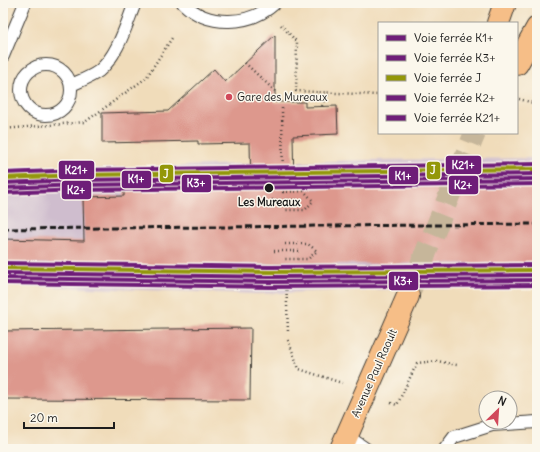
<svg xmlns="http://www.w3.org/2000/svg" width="540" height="452" viewBox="0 0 540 452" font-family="Delius,sans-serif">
	<rect width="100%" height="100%" fill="#fbf7ec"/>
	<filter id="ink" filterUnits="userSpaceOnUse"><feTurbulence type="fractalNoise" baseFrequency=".025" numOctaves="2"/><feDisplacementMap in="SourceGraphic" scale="8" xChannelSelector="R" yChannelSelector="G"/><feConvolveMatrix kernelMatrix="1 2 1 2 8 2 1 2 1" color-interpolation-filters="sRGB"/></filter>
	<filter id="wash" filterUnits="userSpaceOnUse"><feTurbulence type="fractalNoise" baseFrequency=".012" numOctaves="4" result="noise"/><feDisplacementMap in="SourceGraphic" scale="16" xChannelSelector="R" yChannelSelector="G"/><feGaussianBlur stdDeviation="0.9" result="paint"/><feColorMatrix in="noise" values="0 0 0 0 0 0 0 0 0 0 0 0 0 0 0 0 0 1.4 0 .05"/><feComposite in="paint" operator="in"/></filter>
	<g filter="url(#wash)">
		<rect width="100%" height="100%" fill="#f0dcba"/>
		<polygon fill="#cfbdce" points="537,158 537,287 359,290 256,294 3,285 3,172 366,160"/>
		<g id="blocks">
			<g fill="#dd988d">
				<polygon points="275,35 275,102 305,102 305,107 337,106 338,134 293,136 294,189 537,185 537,263 132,265 3,263 3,239 84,241 83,197 124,196 124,191 251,189 250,143 198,144 198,141 102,143 102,113 168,111 214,69 225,82"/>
				<polygon points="251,328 250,400 3,399 3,331"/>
			</g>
		</g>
	</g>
	<g filter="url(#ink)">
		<use href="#blocks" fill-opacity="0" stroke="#3c3934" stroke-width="1"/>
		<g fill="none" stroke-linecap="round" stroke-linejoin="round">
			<polyline stroke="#c6b69a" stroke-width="22" stroke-dasharray="22 11" stroke-linecap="butt" points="408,296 475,133"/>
			<defs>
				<g id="lane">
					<path d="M183,3C208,28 250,26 275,3"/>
					<polyline points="3,56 25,3"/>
					<circle cx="46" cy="90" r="25"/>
					<path d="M71,85C80,81 91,77 99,71C118,55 126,25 135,3"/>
					<polyline points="347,436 366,449"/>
					<polyline points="445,449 454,437 492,425 537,422"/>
				</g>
				<g id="primary">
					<polyline points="498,23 505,3"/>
					<polyline points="517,64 537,28"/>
					<polyline points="341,449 408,296"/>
				</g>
			</defs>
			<use href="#lane" stroke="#3c3934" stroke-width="14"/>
			<use href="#primary" stroke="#3c3934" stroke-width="24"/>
			<g stroke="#3c3934" stroke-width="2.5" stroke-dasharray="1 3" stroke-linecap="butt">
				<polyline points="281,25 297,42 296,91 379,95"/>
				<polyline points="245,63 275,91"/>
				<polyline points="519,99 537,104"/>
				<polyline points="322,106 329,93"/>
				<polyline points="282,108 283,192 304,191 313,201 305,210 284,210"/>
				<polyline points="3,129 85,122 146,78 172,38"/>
				<polyline points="272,200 299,200"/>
				<polyline points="285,244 308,244 317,251 308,259 285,259"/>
				<polyline points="274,251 301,251"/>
				<polyline points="286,278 288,332"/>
				<polyline points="288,340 299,369 342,383"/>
				<polyline points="391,403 397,405 417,363 437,361 457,365"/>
			</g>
			<use href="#lane" stroke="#fff" stroke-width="12"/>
			<use href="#primary" stroke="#f6be87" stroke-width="22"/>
			<polyline stroke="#1c1c1c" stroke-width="3" stroke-dasharray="6 3" stroke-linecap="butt" points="3,229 537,224"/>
			<defs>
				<g id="rail-1">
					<polyline points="3,183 79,180 537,174"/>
					<polyline points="3,273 270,277 537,275"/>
				</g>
				<g id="rail-2">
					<polyline points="3,188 79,185 537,179"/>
					<polyline points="3,278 270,282 537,280"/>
				</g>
				<g id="rail-3">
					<polyline points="3,178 79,175 537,169"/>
					<polyline points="3,268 270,272 537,270"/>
				</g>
				<g id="rail-4">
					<polyline points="3,193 79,190 537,184"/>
					<polyline points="3,283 270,287 537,285"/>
				</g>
				<g id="rail-5">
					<polyline points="3,173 79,170 537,164"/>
					<polyline points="3,263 270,267 537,265"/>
				</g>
			</defs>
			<use href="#rail-1" stroke="#fbf7ec" stroke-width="7"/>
			<use href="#rail-2" stroke="#fbf7ec" stroke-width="7"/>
			<use href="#rail-3" stroke="#fbf7ec" stroke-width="7"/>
			<use href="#rail-4" stroke="#fbf7ec" stroke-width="7"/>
			<use href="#rail-5" stroke="#fbf7ec" stroke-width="7"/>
			<use href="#rail-1" stroke="#6e1e78" stroke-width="4"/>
			<use href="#rail-2" stroke="#6e1e78" stroke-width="4"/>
			<use href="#rail-3" stroke="#939708" stroke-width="4"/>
			<use href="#rail-4" stroke="#6e1e78" stroke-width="4"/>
			<use href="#rail-5" stroke="#6e1e78" stroke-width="4"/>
		</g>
	</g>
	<circle fill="#d1495b" stroke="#fbf7ec" stroke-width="1.5" cx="229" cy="97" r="4"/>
	<circle fill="#1c1c1c" stroke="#fbf7ec" stroke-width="1.5" cx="269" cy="188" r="5"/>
	<g text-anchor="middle" stroke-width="3" stroke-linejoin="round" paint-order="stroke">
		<g font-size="11" fill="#1c1c1c" stroke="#fbf7ec" text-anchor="start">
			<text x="237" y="101">Gare des Mureaux</text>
		</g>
		<g font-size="11" font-weight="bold" fill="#1c1c1c" stroke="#fbf7ec">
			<text x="269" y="206">Les Mureaux</text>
		</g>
		<g font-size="11" fill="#1c1c1c" stroke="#fbf7ec">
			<text transform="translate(374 373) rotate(-66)" y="4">Avenue Paul Raoult</text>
		</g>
	</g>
	<g stroke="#fbf7ec" stroke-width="1.5">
		<rect x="445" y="155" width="37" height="20" rx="4" fill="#6e1e78"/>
		<rect x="58" y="160" width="37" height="20" rx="4" fill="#6e1e78"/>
		<rect x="426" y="161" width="15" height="19" rx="4" fill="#939708"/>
		<rect x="159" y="164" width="15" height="19" rx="4" fill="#939708"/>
		<rect x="388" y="166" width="31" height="19" rx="4" fill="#6e1e78"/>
		<rect x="121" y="170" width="31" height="19" rx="4" fill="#6e1e78"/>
		<rect x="181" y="174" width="31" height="19" rx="4" fill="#6e1e78"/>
		<rect x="448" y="175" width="31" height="20" rx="4" fill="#6e1e78"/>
		<rect x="61" y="180" width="31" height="20" rx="4" fill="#6e1e78"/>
		<rect x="388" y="271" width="31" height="20" rx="4" fill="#6e1e78"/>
	</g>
	<g font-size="11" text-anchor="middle" font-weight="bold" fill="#fff">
		<text x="463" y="169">K21+</text>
		<text x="76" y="174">K21+</text>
		<text x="433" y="174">J</text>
		<text x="166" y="178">J</text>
		<text x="403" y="180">K1+</text>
		<text x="136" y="183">K1+</text>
		<text x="196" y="187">K3+</text>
		<text x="463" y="189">K2+</text>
		<text x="76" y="194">K2+</text>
		<text x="403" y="285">K3+</text>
	</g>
	<rect width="540" height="452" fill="none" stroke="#fbf7ec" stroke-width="16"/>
	<rect x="378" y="22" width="140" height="112" fill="#fbf7ec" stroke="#a29f99"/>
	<rect x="386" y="35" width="20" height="6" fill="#6e1e78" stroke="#a29f99"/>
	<text x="414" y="42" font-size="12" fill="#1c1c1c">Voie ferrée K1+</text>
	<rect x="386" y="55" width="20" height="6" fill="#6e1e78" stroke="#a29f99"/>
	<text x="414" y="62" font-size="12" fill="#1c1c1c">Voie ferrée K3+</text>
	<rect x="386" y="75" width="20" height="6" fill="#939708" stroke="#a29f99"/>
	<text x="414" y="82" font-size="12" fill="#1c1c1c">Voie ferrée J</text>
	<rect x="386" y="95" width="20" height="6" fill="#6e1e78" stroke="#a29f99"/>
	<text x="414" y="102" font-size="12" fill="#1c1c1c">Voie ferrée K2+</text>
	<rect x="386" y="115" width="20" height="6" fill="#6e1e78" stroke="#a29f99"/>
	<text x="414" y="122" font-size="12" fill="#1c1c1c">Voie ferrée K21+</text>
	<g transform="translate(498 410) rotate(25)"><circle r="19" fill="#fbf7ec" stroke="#a29f99"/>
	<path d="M0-3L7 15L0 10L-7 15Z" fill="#d1495b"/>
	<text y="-6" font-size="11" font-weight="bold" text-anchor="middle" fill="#1c1c1c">N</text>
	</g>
	<path d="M24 422v6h90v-6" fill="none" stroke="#1c1c1c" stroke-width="2"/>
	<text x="30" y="422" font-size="12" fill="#1c1c1c" stroke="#fbf7ec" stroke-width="3" paint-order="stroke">20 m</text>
</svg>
